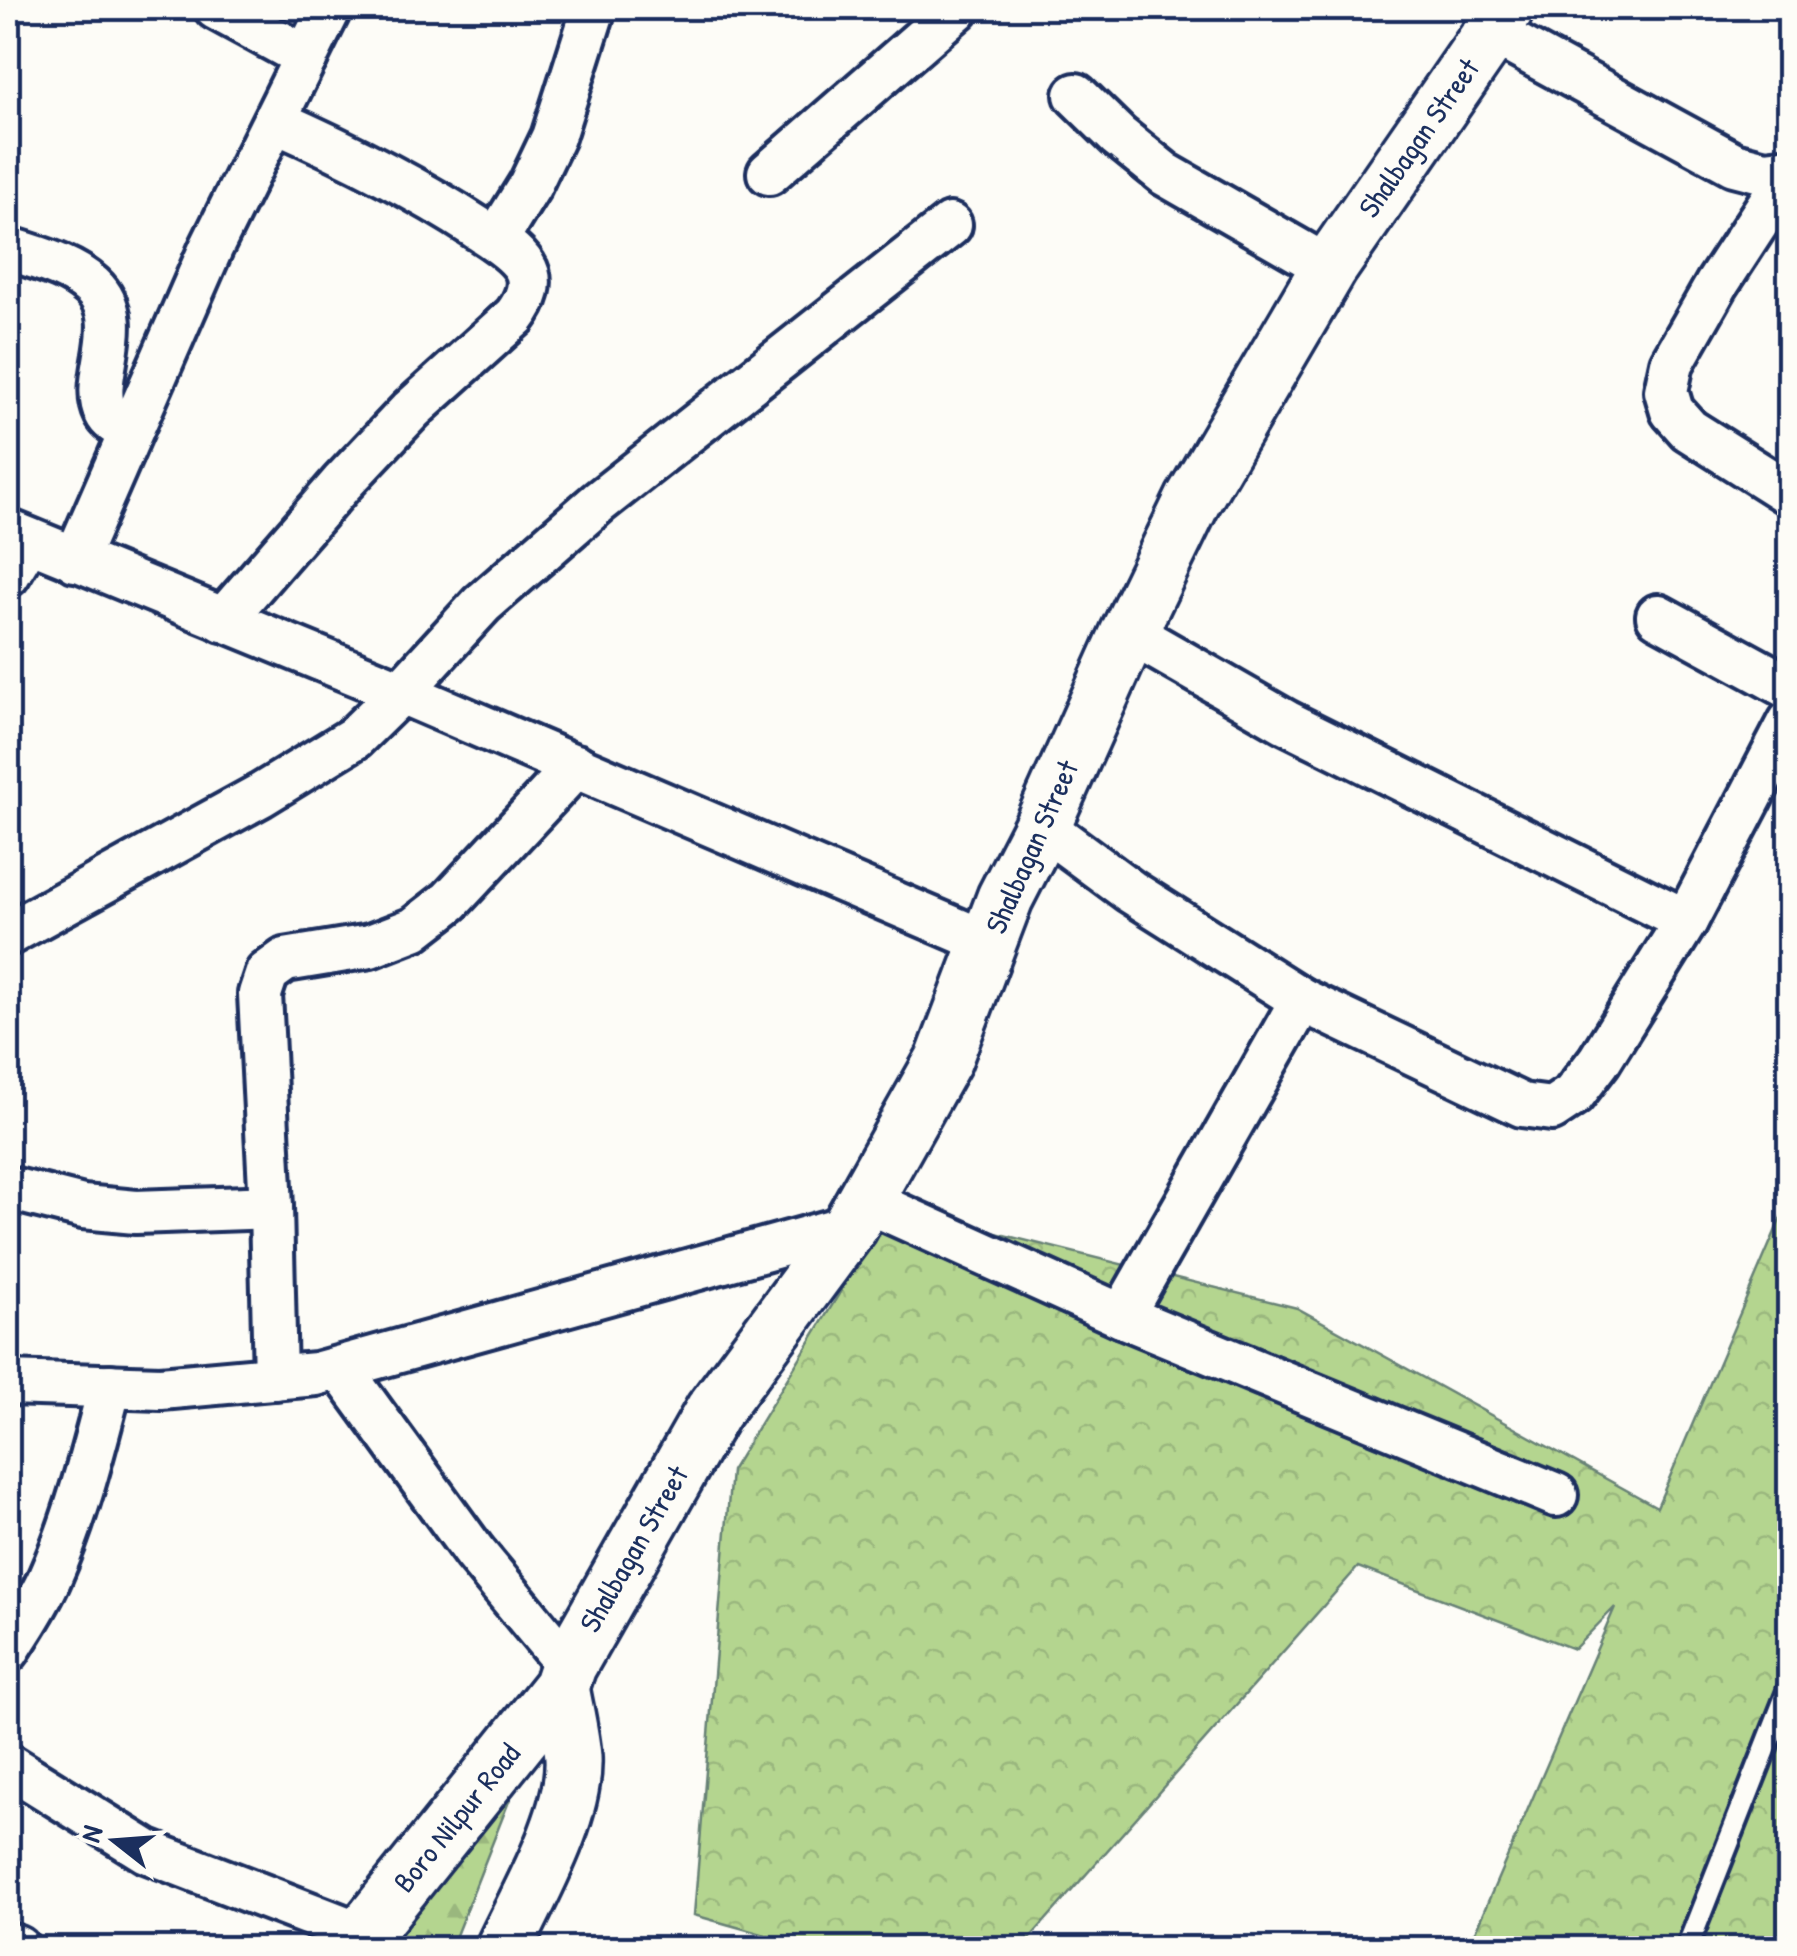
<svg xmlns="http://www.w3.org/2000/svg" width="1797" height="1956" viewBox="0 0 1797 1956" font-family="'Patrick Hand',sans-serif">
	<defs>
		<pattern id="forest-firs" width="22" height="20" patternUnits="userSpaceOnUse" patternTransform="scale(2.5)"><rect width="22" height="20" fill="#b4d58f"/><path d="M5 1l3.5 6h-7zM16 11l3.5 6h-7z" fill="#9ab77e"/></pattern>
		<pattern id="park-crowns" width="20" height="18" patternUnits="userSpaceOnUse" patternTransform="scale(2.5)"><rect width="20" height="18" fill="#b4d58f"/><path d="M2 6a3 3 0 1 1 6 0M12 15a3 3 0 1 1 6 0" fill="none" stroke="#9ab77e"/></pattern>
	</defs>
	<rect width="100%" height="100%" fill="#fdfcf7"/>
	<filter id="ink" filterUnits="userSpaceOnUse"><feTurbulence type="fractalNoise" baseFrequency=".01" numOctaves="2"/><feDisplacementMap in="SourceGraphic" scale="20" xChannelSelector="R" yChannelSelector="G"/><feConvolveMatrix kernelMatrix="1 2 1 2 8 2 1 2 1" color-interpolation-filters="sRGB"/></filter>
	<g filter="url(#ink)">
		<polygon fill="url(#forest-firs)" stroke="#688276" stroke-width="2.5" points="515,1786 451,1948 381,1948"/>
		<polygon fill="url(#park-crowns)" stroke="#688276" stroke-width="2.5" points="1789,1199 1789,1948 1468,1948 1615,1607 1574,1649 1358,1567 1021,1948 812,1948 694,1915 731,1471 892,1207 1297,1308 1657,1507"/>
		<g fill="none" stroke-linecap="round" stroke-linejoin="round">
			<defs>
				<polyline id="lane" points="1687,1948 1790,1686"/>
				<g id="street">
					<polyline points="216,8 306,57"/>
					<polyline points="1492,32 1734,164 1765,172 1790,169"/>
					<polyline points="1076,95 1118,136 1165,174 1329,268"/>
					<polyline points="1790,172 1717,284 1672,363 1666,391 1672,411 1689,430 1790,494"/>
					<polyline points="769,173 958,8"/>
					<polyline points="496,240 530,185 553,137 594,8"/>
					<path d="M8,248C36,258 69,265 92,286C131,322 88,379 106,413C110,422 122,427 130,432"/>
					<polyline points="8,531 401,692 482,604 599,502 950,225"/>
					<polyline points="75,560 211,248 330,8"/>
					<polyline points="8,575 29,540"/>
					<polyline points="1658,616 1790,688"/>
					<path d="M223,620L342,483L411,410L515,316C525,303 535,283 524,266C514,250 491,237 476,227C412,185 345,152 275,121"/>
					<polyline points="1129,632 1286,722 1686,921"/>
					<polyline points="1042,826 1130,891 1302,1000 1522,1105 1552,1109 1573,1095 1599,1061 1686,921 1790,722"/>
					<polyline points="8,934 261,795 354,738 401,692 988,943"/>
					<polyline points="8,1188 83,1207 136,1212 271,1207"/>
					<polyline points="865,1200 1122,1316 1556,1495"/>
					<polyline points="1122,1316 1302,1000"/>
					<polyline points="340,1368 474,1552 568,1666"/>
					<polyline points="275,1378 271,1207 260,994 267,973 285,960 370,946 414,929 450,901 576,766"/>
					<polyline points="8,1383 161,1388 316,1374 850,1226"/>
					<path d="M8,1650C22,1627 39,1603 50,1577C77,1516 93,1451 110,1386"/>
					<polyline points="8,1765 146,1851 364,1935"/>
					<polyline points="8,1944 18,1948"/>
				</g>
				<g id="secondary">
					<polyline points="352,1948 561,1687 568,1666 713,1411 850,1226 944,1059 1005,898 1042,826 1129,632 1193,500 1329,268 1492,32 1506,8"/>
					<path d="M504,1948C528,1897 576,1815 573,1757C571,1734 565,1710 561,1687"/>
				</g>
			</defs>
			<use href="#lane" stroke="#1b2f5e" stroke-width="28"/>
			<use href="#street" stroke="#1b2f5e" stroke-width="50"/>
			<use href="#secondary" stroke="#1b2f5e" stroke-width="62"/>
			<use href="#lane" stroke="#fdfcf7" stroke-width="20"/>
			<use href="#street" stroke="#fdfcf7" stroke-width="42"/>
			<use href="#secondary" stroke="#fdfcf7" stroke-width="55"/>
		</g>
	</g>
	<g text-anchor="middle" stroke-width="8" stroke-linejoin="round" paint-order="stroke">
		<g font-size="30" fill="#1b2f5e" stroke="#fdfcf7">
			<text transform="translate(1419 138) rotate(-55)" y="10">Shalbagan Street</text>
			<text transform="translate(1032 847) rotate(-66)" y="10">Shalbagan Street</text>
			<text transform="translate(634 1549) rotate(-60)" y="10">Shalbagan Street</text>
			<text transform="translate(457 1818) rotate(-51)" y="10">Boro Nilpur Road</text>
		</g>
	</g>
	<rect width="1797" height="1956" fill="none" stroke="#fdfcf7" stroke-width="40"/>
	<rect x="20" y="20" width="1757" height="1916" fill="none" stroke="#1b2f5e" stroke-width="4" filter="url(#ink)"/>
	<g transform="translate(115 1841) rotate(287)" stroke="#fdfcf7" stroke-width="8" paint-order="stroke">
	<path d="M0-8L18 38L0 25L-18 38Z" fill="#1b2f5e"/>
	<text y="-15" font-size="28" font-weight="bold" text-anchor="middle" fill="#1b2f5e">N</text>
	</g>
</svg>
